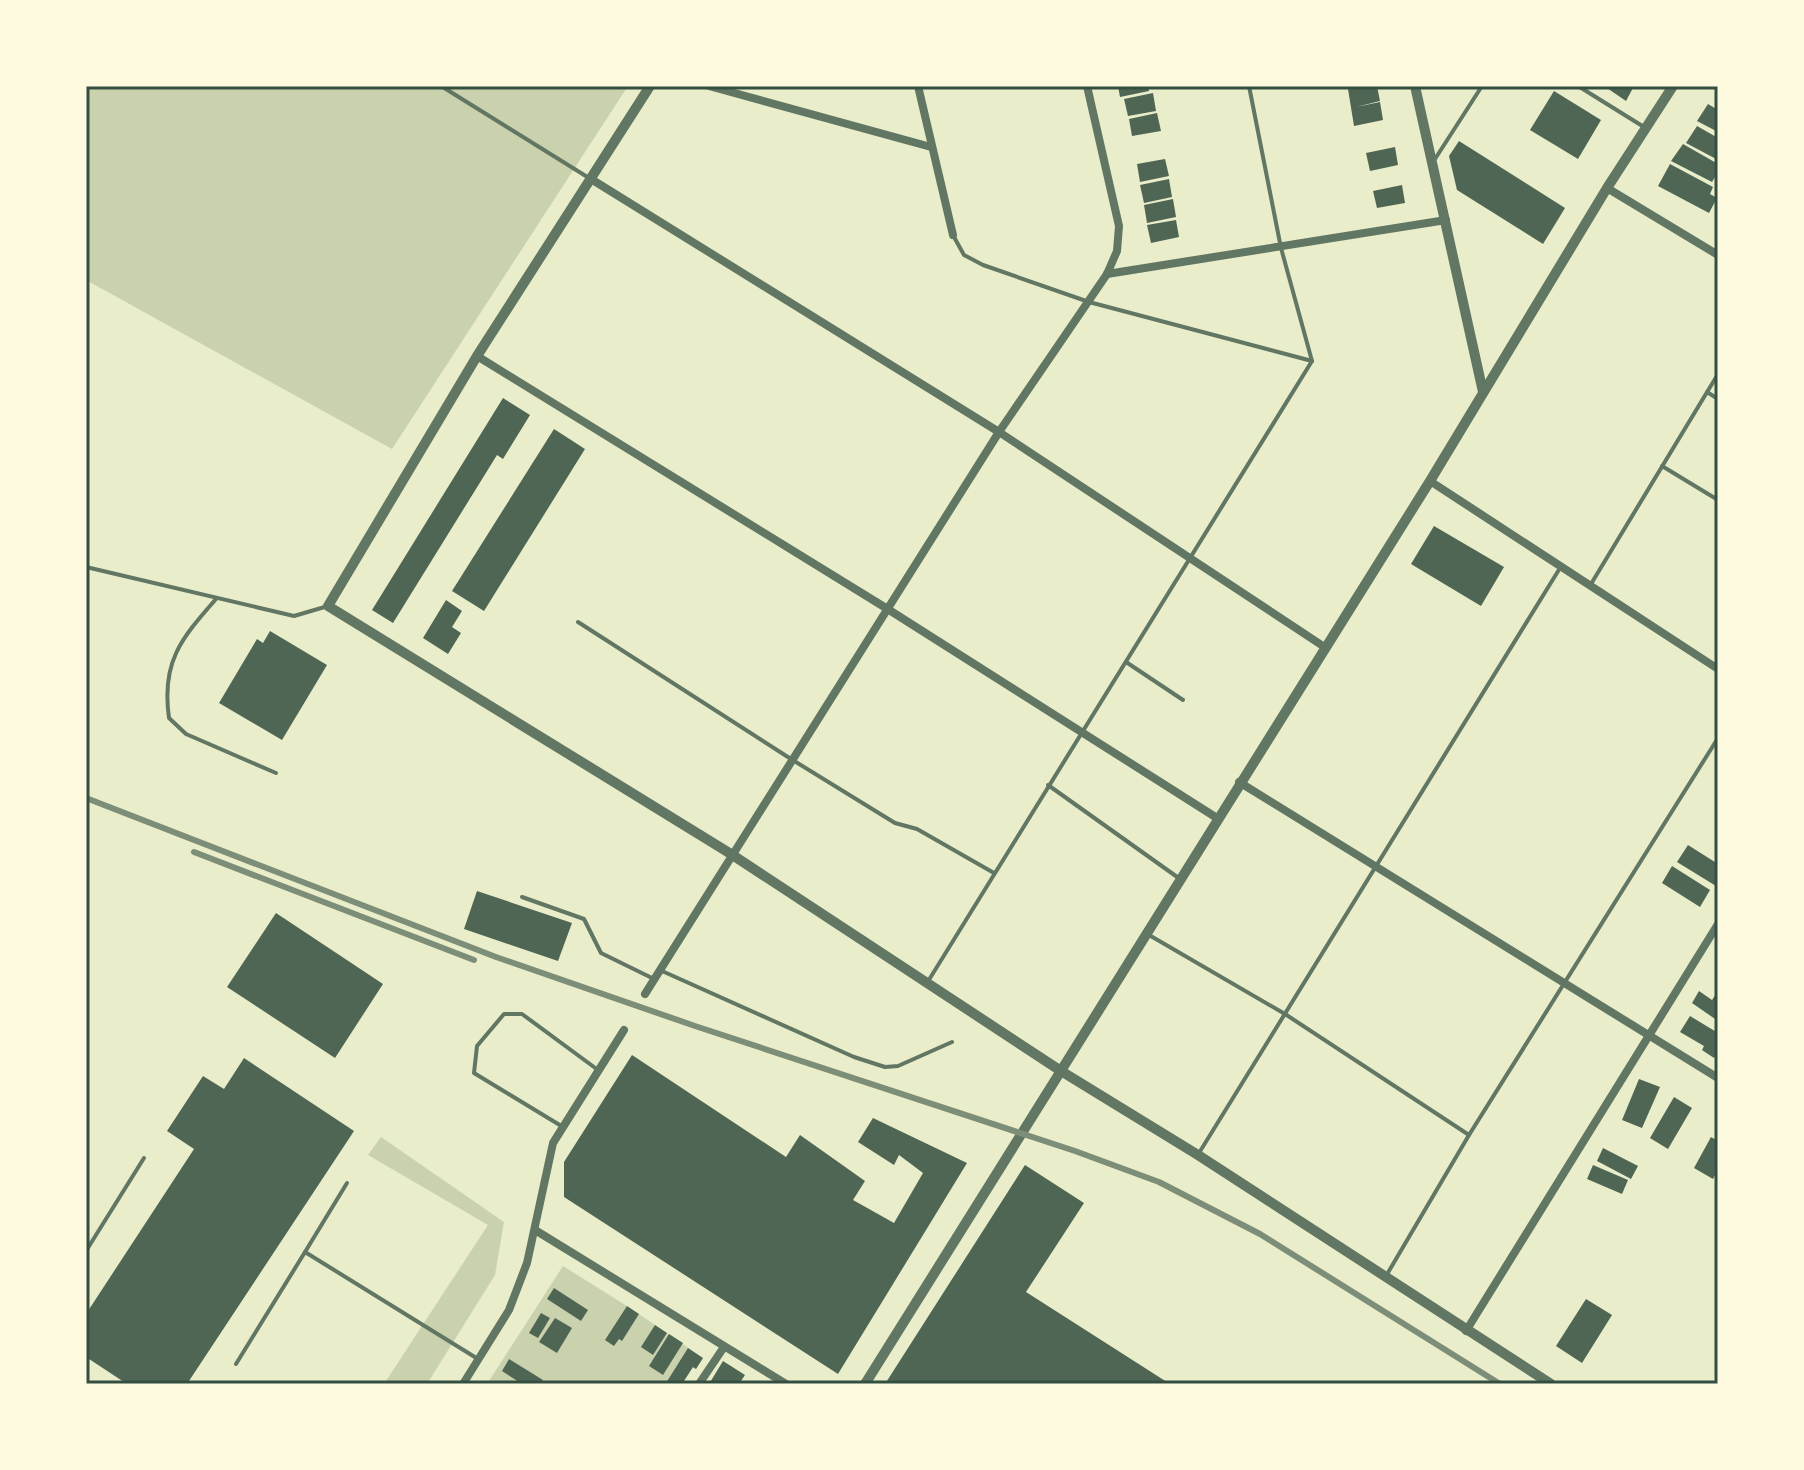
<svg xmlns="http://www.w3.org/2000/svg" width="1804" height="1470" viewBox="0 0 1804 1470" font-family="Overpass,sans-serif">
	<rect width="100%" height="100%" fill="#e9edc9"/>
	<g fill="#cad2ad">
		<polygon points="86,86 628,86 392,449 86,280"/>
		<polygon points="381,1137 504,1222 495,1275 427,1384 384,1384 488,1225 368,1155"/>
		<polygon points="563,1266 627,1306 619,1339 639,1314 703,1358 696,1369 692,1368 682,1384 487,1384"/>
	</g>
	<g fill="#4f6655">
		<polygon points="1118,86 1148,86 1149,91 1120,97"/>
		<polygon points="1362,86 1377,86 1380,101 1356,107 1380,102 1383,120 1354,126 1348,89"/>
		<polygon points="1604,86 1634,86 1626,101"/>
		<polygon points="1554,91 1601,120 1578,159 1530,130"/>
		<polygon points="1153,93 1156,111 1128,116 1124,99"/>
		<polygon points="1708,104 1718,110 1718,132 1697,121"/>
		<polygon points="1157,113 1161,131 1132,136 1129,119"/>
		<polygon points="1697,126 1718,138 1718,160 1686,143"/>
		<polygon points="1459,141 1565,208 1543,244 1457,190 1449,156"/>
		<polygon points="1683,144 1718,164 1718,172 1712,182 1671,161"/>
		<polygon points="1395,147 1398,165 1370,171 1366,153"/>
		<polygon points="1165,159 1169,176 1140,182 1137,164"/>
		<polygon points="1670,164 1713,187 1710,194 1717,198 1709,213 1658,186"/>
		<polygon points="1169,179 1172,197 1144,203 1140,185"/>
		<polygon points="1402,185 1405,203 1377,208 1373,191"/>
		<polygon points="1173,199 1176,217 1147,223 1144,205"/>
		<polygon points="1176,220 1179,237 1151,243 1147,225"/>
		<polygon points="503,398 530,415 503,459 497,455 393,623 372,610"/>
		<polygon points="554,429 585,449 484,611 452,591"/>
		<polygon points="1434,526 1504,567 1481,606 1411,564"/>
		<polygon points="446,600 462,611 452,627 461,633 448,654 423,638"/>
		<polygon points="270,631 327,665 282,740 219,703 257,639 263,643"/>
		<polygon points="1688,845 1718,864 1716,886 1677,862"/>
		<polygon points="1672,866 1710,890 1700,907 1662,883"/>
		<polygon points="477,891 572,923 558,961 464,929"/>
		<polygon points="276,913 383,984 335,1058 227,987"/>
		<polygon points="1699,991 1712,1000 1718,991 1718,1021 1692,1003"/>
		<polygon points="1690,1016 1718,1033 1718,1052 1714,1058 1702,1050 1704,1046 1680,1032"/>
		<polygon points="632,1055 786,1157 800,1135 865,1181 853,1200 894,1223 923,1173 899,1155 894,1165 858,1142 873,1118 967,1163 838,1374 564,1197 564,1162"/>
		<polygon points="244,1058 354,1131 187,1384 127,1384 86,1357 86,1314 194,1149 167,1131 203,1076 224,1089"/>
		<polygon points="1639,1079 1660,1087 1642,1128 1622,1120"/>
		<polygon points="1674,1097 1692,1108 1668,1149 1650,1138"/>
		<polygon points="1711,1137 1718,1141 1718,1169 1713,1179 1694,1168"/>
		<polygon points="1603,1148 1638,1166 1631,1179 1597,1161"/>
		<polygon points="1025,1165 1084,1203 1026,1292 1170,1384 885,1384"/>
		<polygon points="1593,1165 1628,1180 1622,1194 1587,1179"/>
		<polygon points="554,1288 588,1310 581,1321 547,1299"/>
		<polygon points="1586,1299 1612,1315 1582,1363 1556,1346"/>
		<polygon points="627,1306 639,1314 622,1341 619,1339 614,1346 605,1340"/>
		<polygon points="541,1313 550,1318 538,1338 529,1333"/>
		<polygon points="555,1318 572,1328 557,1353 539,1342"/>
		<polygon points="655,1325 667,1333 653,1355 641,1347"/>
		<polygon points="669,1334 683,1343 663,1375 649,1366"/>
		<polygon points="688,1348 703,1358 696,1369 693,1367 682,1384 668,1384 666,1383"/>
		<polygon points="509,1359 543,1380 540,1384 522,1384 502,1371"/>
		<polygon points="723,1361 745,1375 739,1384 709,1384"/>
	</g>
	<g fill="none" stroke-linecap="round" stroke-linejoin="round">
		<g stroke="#617663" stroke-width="4">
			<polyline points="441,86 589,178"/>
			<polyline points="1578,86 1644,127"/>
			<polyline points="1435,159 1482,86"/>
			<polyline points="954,237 964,255 983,265 1089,302 1312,361"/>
			<polyline points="1707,392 1718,399"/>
			<polyline points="1662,466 1718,500"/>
			<polyline points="86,567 294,616 328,606"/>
			<polyline points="1591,584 1718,374"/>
			<path d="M216,599C181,639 161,662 169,718L186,734L276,773"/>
			<polyline points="578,622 791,759 895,823 917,829 994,873"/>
			<polyline points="1126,662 1183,700"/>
			<polyline points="1048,785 1180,879"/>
			<polyline points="522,897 584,919 601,953 652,978"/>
			<polyline points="1149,935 1285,1014 1469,1135"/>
			<polyline points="662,971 854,1057 885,1067 898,1066 952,1042"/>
			<polyline points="927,983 1312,361 1281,248 1249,86"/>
			<polyline points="563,1127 474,1073 477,1046 504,1014 522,1014 598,1070"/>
			<polyline points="1199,1153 1560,568"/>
			<polyline points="86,1251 144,1158"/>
			<polyline points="305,1252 347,1183"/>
			<polyline points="1386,1276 1469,1135 1718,738"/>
			<polyline points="236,1364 305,1252 478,1359"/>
		</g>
		<g stroke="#617663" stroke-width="8">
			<polyline points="709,86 931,147"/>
			<polyline points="918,86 953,235"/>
			<polyline points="591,179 999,432 1326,648"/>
			<polyline points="1607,188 1718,255"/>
			<polyline points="1107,274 1446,220"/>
			<polyline points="477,356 886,608 1217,818"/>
			<polyline points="1430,481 1718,669"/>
			<polyline points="1239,782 1718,1078"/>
			<polyline points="645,994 999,432 1107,274 1117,251 1119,226 1087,86"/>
			<polyline points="535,1230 786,1384"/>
			<polyline points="1466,1331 1718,924"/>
			<polyline points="463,1384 509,1310 527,1263 553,1143 624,1030"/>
			<polyline points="699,1384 724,1347"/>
		</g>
		<g stroke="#617663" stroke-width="10">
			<polyline points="650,86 477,356 328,606 731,854 1061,1071 1198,1155 1551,1384"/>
			<polyline points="1415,86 1483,392"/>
			<polyline points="865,1384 1430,481 1607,188 1673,86"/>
		</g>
		<g stroke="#7c8e77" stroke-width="6">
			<polyline points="86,798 496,957 695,1026 1075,1151 1159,1182 1260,1234 1500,1384"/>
			<polyline points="194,852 474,960"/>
		</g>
	</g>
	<rect width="1804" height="1470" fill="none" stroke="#fefae0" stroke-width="176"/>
	<rect x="88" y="88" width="1628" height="1294" fill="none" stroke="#344e41" stroke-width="3"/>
</svg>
